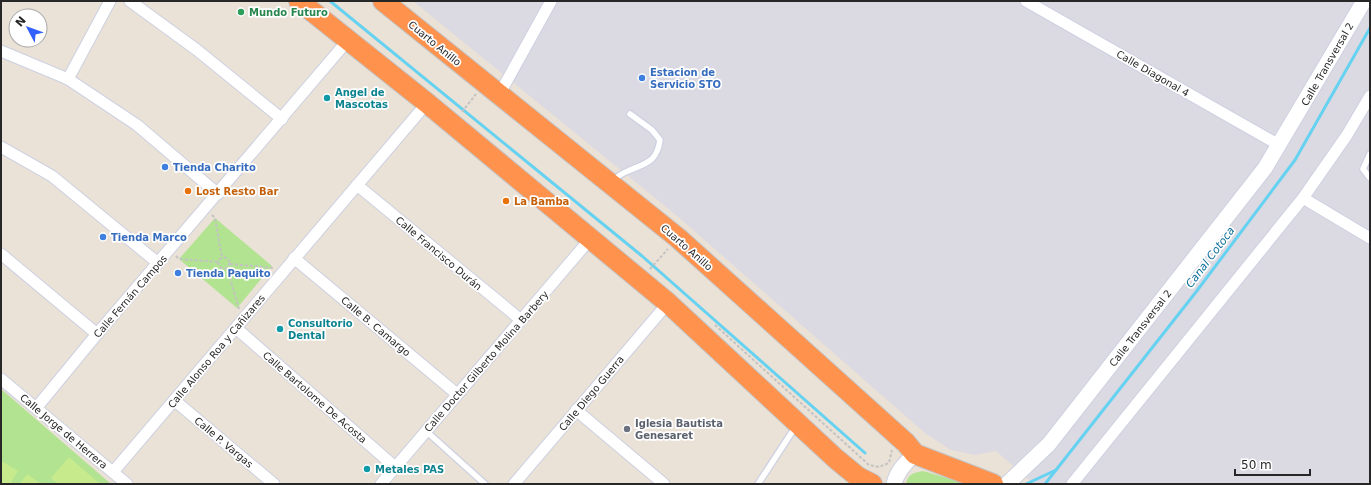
<svg xmlns="http://www.w3.org/2000/svg" width="1371" height="485" viewBox="0 0 1371 485" font-family="'DejaVu Sans',sans-serif">
	<rect width="100%" height="100%" fill="#eae1d7"/>
	<polygon fill="#dbd9e2" points="413,1 1370,1 1370,484 1034,484 996,451 975,455 951,450 925,433 676,215"/>
	<g fill="#b1e391">
		<polygon points="215,218 272,266 237,308 179,259"/>
		<polygon points="1,389 111,484 1,484"/>
		<path d="M923,471L968,484H906C908,474 913,473 923,471Z"/>
	</g>
	<g fill="#c7eb8c">
		<polygon points="69,457 100,484 58,484 51,478"/>
		<polygon points="1,461 18,471 10,484 1,484"/>
		<polygon points="27,474 41,484 20,484"/>
	</g>
	<g fill="none" stroke-linecap="round" stroke-linejoin="round">
		<g stroke="#66d2f1" stroke-width="3">
			<polyline points="330,1 642,256 865,453"/>
			<polyline points="1026,484 1056,470"/>
			<polyline points="1045,484 1196,292 1295,160 1370,28"/>
		</g>
		<defs>
			<g id="lane">
				<polyline points="1370,154 1363,169 1370,178"/>
				<path d="M612,181C617,177 622,173 628,171C646,163 657,162 660,140L652,130L630,114"/>
				<polyline points="426,431 485,484"/>
				<polyline points="758,484 796,426"/>
			</g>
			<g id="street">
				<polyline points="130,1 197,50 282,119"/>
				<polyline points="1026,1 1279,145"/>
				<polyline points="1,51 68,79 137,125 218,194"/>
				<polyline points="68,79 110,1"/>
				<polyline points="499,95 551,1"/>
				<polyline points="1,147 52,176 158,263"/>
				<polyline points="357,185 521,320"/>
				<polyline points="1303,198 1370,238"/>
				<polyline points="1,254 97,334"/>
				<polyline points="294,258 457,394"/>
				<polyline points="236,328 395,467"/>
				<polyline points="1,379 127,484"/>
				<polyline points="174,400 274,484"/>
				<polyline points="37,407 97,334 349,39"/>
				<polyline points="576,410 664,484"/>
				<polyline points="113,472 427,103"/>
				<polyline points="381,484 591,238"/>
				<polyline points="514,484 668,303"/>
				<polyline points="1072,484 1303,198 1347,135 1370,96"/>
			</g>
			<g id="secondary">
				<path d="M894,484C897,471 906,462 915,454"/>
				<polyline points="1007,484 1049,444 1265,168 1364,1"/>
			</g>
			<g id="highway">
				<polyline points="299,1 427,103 668,303 835,458 858,477 872,484"/>
				<polyline points="383,1 678,238 906,443 915,454 993,484"/>
			</g>
		</defs>
		<use href="#lane" stroke="#cdd1e1" stroke-width="8"/>
		<use href="#street" stroke="#cdd1e1" stroke-width="13"/>
		<use href="#secondary" stroke="#cdd1e1" stroke-width="17"/>
		<use href="#highway" stroke="#c3c3c3" stroke-width="22"/>
		<g stroke="#c3c3c3" stroke-width="2" stroke-dasharray="3 2" stroke-linecap="butt">
			<polyline points="462,112 476,94"/>
			<polyline points="212,215 215,218 222,258"/>
			<polyline points="176,256 179,259 219,262"/>
			<circle cx="224" cy="263" r="5.5"/>
			<polyline points="230,264 274,268"/>
			<polyline points="227,268 239,309"/>
			<polyline points="650,269 668,249"/>
			<polyline points="715,325 869,465 879,467 889,463 892,450"/>
		</g>
		<use href="#lane" stroke="#fff" stroke-width="5.5"/>
		<use href="#street" stroke="#fff" stroke-width="11"/>
		<use href="#secondary" stroke="#fff" stroke-width="15"/>
		<use href="#highway" stroke="#ff924d" stroke-width="20"/>
	</g>
	<circle fill="#2e9e5b" stroke="#fff" stroke-width="1.5" cx="241" cy="12" r="4"/>
	<g fill="#3f7fe0" stroke="#fff" stroke-width="1.5">
		<circle cx="642" cy="78" r="4"/>
		<circle cx="165" cy="167" r="4"/>
		<circle cx="103" cy="237" r="4"/>
		<circle cx="178" cy="273" r="4"/>
	</g>
	<g fill="#0f9aa8" stroke="#fff" stroke-width="1.5">
		<circle cx="327" cy="98" r="4"/>
		<circle cx="280" cy="329" r="4"/>
		<circle cx="367" cy="469" r="4"/>
	</g>
	<g fill="#e8710a" stroke="#fff" stroke-width="1.5">
		<circle cx="188" cy="191" r="4"/>
		<circle cx="506" cy="201" r="4"/>
	</g>
	<circle fill="#6b7280" stroke="#fff" stroke-width="1.5" cx="627" cy="429" r="4"/>
	<g text-anchor="middle" stroke-width="3.5" stroke-linejoin="round" paint-order="stroke">
		<g font-size="10" font-weight="bold" fill="#27864d" stroke="#fff" text-anchor="start">
			<text x="249" y="16">Mundo Futuro</text>
		</g>
		<g font-size="10" fill="#272727" stroke="#fff">
			<text transform="translate(435 43) rotate(39)" y="4">Cuarto Anillo</text>
			<text transform="translate(1327 64) rotate(-60)" y="4">Calle Transversal 2</text>
			<text transform="translate(1153 73) rotate(30)" y="4">Calle Diagonal 4</text>
			<text transform="translate(687 247) rotate(41)" y="4">Cuarto Anillo</text>
			<text transform="translate(439 253) rotate(40)" y="4">Calle Francisco Durán</text>
			<text transform="translate(130 296) rotate(-49)" y="4">Calle Fernán Campos</text>
			<text transform="translate(376 326) rotate(40)" y="4">Calle B. Camargo</text>
			<text transform="translate(1140 328) rotate(-52)" y="4">Calle Transversal 2</text>
			<text transform="translate(216 351) rotate(-50)" y="4">Calle Alonso Roa y Cañizares</text>
			<text transform="translate(486 361) rotate(-49)" y="4">Calle Doctor Gilberto Molina Barbery</text>
			<text transform="translate(591 393) rotate(-50)" y="4">Calle Diego Guerra</text>
			<text transform="translate(315 397) rotate(41)" y="4">Calle Bartolome De Acosta</text>
			<text transform="translate(64 431) rotate(40)" y="4">Calle Jorge de Herrera</text>
			<text transform="translate(224 442) rotate(40)" y="4">Calle P. Vargas</text>
		</g>
		<g font-size="10" font-weight="bold" fill="#366cbe" stroke="#fff" text-anchor="start">
			<text x="650" y="76">Estacion de<tspan x="650" dy="12">Servicio STO</tspan></text>
			<text x="173" y="171">Tienda Charito</text>
			<text x="111" y="241">Tienda Marco</text>
			<text x="186" y="277">Tienda Paquito</text>
		</g>
		<g font-size="10" font-weight="bold" fill="#0d838f" stroke="#fff" text-anchor="start">
			<text x="335" y="96">Angel de<tspan x="335" dy="12">Mascotas</tspan></text>
			<text x="288" y="327">Consultorio<tspan x="288" dy="12">Dental</tspan></text>
			<text x="375" y="473">Metales PAS</text>
		</g>
		<g font-size="10" font-weight="bold" fill="#c56008" stroke="#fff" text-anchor="start">
			<text x="196" y="195">Lost Resto Bar</text>
			<text x="514" y="205">La Bamba</text>
		</g>
		<g font-size="10" font-weight="bold" fill="#5b616d" stroke="#fff" text-anchor="start">
			<text x="635" y="427">Iglesia Bautista<tspan x="635" dy="12">Genesaret</tspan></text>
		</g>
		<g font-size="11" font-style="italic" fill="#0a6d98" stroke="#fff">
			<text transform="translate(1210 257) rotate(-53)" y="4">Canal Cotoca</text>
		</g>
	</g>
	<rect width="1371" height="485" fill="none" stroke="#272727" stroke-width="4"/>
	<g transform="translate(28 28) rotate(311)"><circle r="19" fill="#ffffff" stroke="#a9a9a9"/>
	<path d="M0-3L7 15L0 10L-7 15Z" fill="#3160fe"/>
	<text y="-6" font-size="11" font-weight="bold" text-anchor="middle" fill="#272727">N</text>
	</g>
	<path d="M1235 469v6h75v-6" fill="none" stroke="#272727" stroke-width="2"/>
	<text x="1241" y="469" font-size="12" fill="#272727" stroke="#ffffff" stroke-width="3" paint-order="stroke">50 m</text>
</svg>
